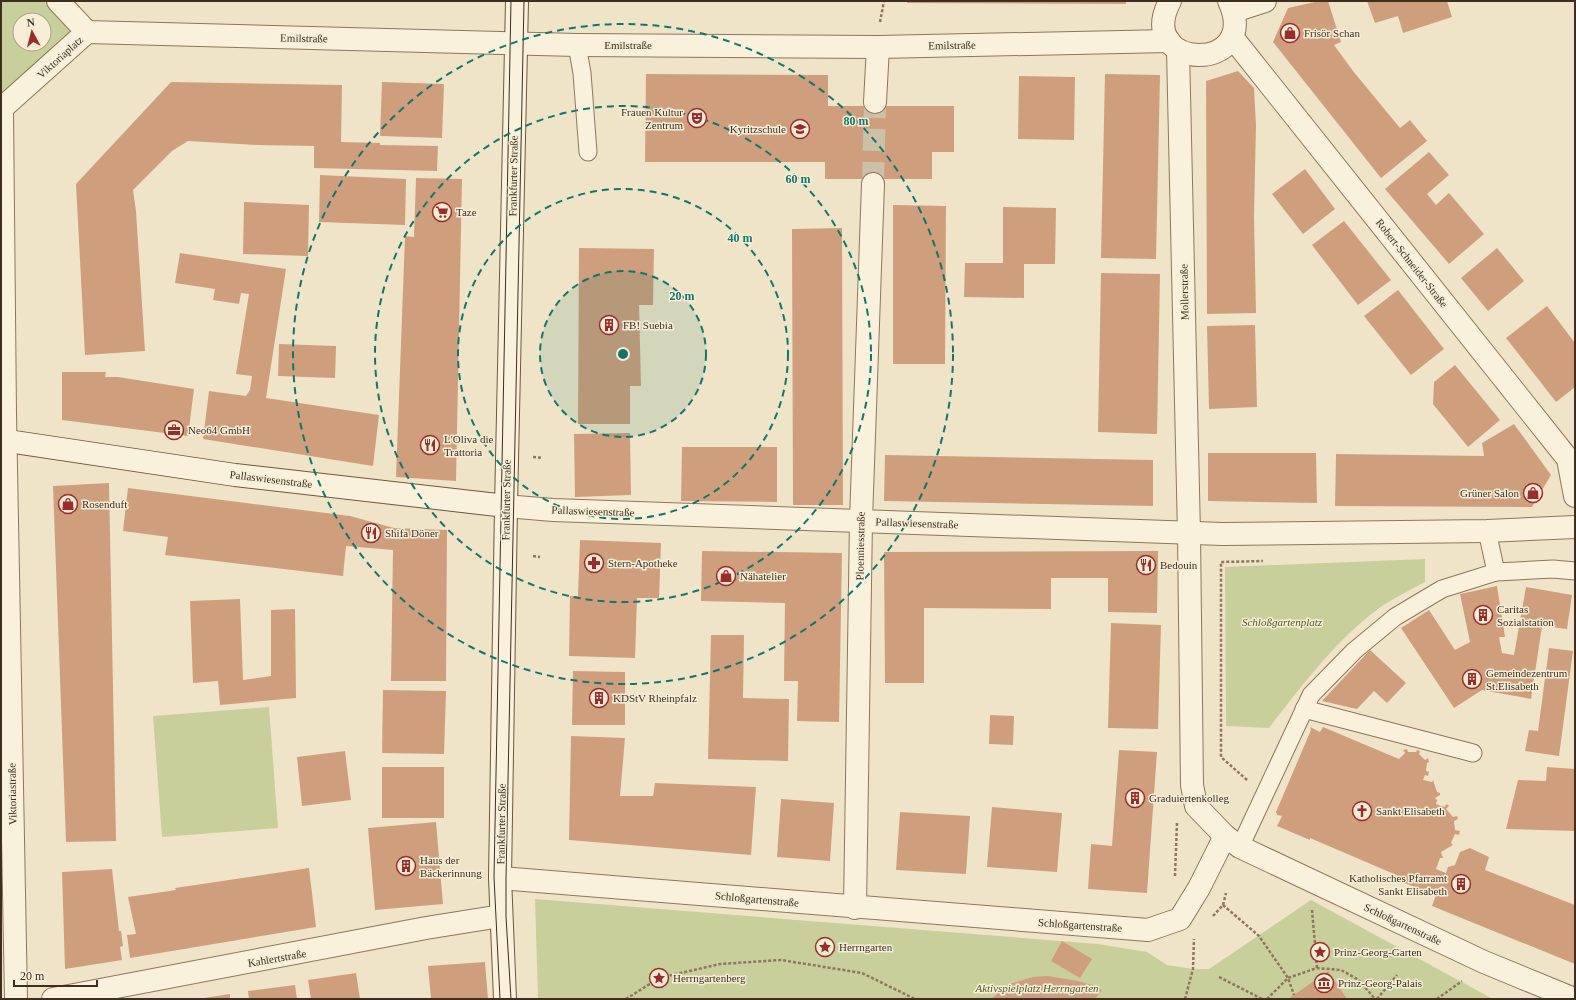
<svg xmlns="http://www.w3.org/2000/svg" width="1576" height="1000" viewBox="0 0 1576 1000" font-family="Georgia,serif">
	<rect width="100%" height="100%" fill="#f0e4c8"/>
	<g fill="#c9cf9b" fill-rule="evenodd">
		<path d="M1,1H44L74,30L1,96ZM20,20H44V44H20Z"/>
		<path d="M1425,559V582C1412,589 1398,596 1385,604C1340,635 1302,685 1269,728L1226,726L1225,567Z"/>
		<polygon points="269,707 278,828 162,837 153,716"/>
		<polygon points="535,899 1098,944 1147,952 1167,965 1193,969 1209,969 1311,900 1493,999 538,999"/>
	</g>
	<g fill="#cf9f7d">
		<polygon points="907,1 1126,1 1126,4 907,3"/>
		<polygon points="1319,1 1328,1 1341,42 1334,45 1353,71 1400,128 1410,120 1427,141 1381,178 1273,42 1288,8"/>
		<polygon points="1367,1 1447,1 1452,17 1403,33 1398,16 1375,23"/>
		<polygon points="1238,71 1254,88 1256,125 1254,218 1256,313 1207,314 1206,81"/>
		<polygon points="646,74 828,75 828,106 954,106 954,152 932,152 932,179 825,179 825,162 645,162"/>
		<polygon points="1105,74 1160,75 1156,259 1101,258"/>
		<polygon points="1019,76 1075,77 1074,140 1018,139"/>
		<polygon points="171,82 342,85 341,142 380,143 380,145 438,146 437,171 314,168 314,146 258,145 188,141 172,151 133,190 136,211 145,351 85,355 76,184"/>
		<polygon points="382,82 444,84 442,138 380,136"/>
		<polygon points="1429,152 1449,175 1427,194 1436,205 1449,193 1484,234 1449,264 1385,189"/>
		<polygon points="1305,169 1335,209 1303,234 1272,194"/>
		<polygon points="320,175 406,179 405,225 319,222"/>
		<polygon points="416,178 462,179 456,481 396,477 405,236 414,237"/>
		<polygon points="244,202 309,205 308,256 243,254"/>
		<polygon points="893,205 946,206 945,364 893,364"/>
		<polygon points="1003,207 1056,208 1055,264 1024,264 1024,298 964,297 965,263 1003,263"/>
		<polygon points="1344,221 1391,280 1358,305 1312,245"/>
		<polygon points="842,228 843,505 793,505 792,229"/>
		<polygon points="579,248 654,249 653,305 639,305 641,386 630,386 630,424 578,424"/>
		<polygon points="1497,248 1524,281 1488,311 1461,278"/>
		<polygon points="180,253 286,269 266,398 379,415 373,466 203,439 209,391 246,396 250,390 252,376 236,374 249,294 241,293 239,304 213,300 215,289 175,283"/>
		<polygon points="1101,273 1160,274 1157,434 1098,432"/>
		<polygon points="1398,290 1444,349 1411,375 1364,316"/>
		<polygon points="1547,306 1575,343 1575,387 1556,402 1506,338"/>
		<polygon points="1255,325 1257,407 1209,409 1207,326"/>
		<polygon points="279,344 336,346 335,378 278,376"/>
		<polygon points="1455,365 1500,420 1468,447 1433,404 1434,382"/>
		<polygon points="62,372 106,372 105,377 118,377 194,389 188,436 62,420"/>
		<polygon points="1514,424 1551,475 1532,507 1335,506 1336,454 1484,456 1482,443"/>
		<polygon points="630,433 631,495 575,497 574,434"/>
		<polygon points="682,447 777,447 777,502 681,501"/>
		<polygon points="1208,453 1316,453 1317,503 1208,501"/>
		<polygon points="885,455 1153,460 1153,506 884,501"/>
		<polygon points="109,483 116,841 66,842 53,486"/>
		<polygon points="128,488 350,516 394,528 447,530 446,681 391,681 393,550 346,546 343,576 165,555 168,537 123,531"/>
		<polygon points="580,540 661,543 659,598 637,598 635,658 569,656 570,596 578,596"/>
		<polygon points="702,551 842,553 839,722 797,721 798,681 784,681 785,603 701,601"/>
		<polygon points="1158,551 1157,613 1108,612 1108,578 1051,578 1051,609 924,608 924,683 885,683 884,552"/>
		<polygon points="1497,586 1505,637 1499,637 1502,653 1514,655 1526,587 1572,595 1567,629 1542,626 1531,699 1482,690 1454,708 1401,628 1429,610 1455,650 1470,642 1460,594"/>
		<polygon points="240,599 243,680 271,676 271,610 295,609 296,698 220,705 218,681 193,683 190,601"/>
		<polygon points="1111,623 1161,625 1158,729 1108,728"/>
		<polygon points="711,635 744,635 743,698 789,699 788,761 708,759"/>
		<polygon points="1549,648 1573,651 1559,756 1525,751 1529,730 1538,731"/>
		<polygon points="1370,650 1406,683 1387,703 1374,691 1357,709 1322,701"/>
		<polygon points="573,671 625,672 625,725 572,725"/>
		<polygon points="383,690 446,691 444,754 382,753"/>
		<polygon points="990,715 1014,716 1013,745 989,744"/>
		<polygon points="1310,727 1320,732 1323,727 1399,759 1405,753 1403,750 1407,749 1408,752 1416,752 1417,750 1420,751 1419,754 1425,760 1428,758 1429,762 1427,763 1426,771 1429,772 1428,776 1425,775 1423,780 1432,782 1433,780 1437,792 1440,793 1440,795 1435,798 1437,800 1436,804 1444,807 1447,804 1449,806 1446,809 1453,817 1457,816 1458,819 1454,821 1455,830 1460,831 1459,835 1455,834 1451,843 1453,845 1441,852 1443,858 1440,858 1436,869 1446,873 1448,867 1455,865 1460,852 1470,848 1489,857 1485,870 1575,905 1575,964 1432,906 1436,895 1399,881 1401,877 1310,838 1310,840 1277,826 1282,816 1277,815 1276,812 1311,730"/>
		<polygon points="571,736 625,738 620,796 653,796 655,783 756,787 751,855 569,840"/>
		<polygon points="1119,750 1157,752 1147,893 1088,889 1091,844 1112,846"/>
		<polygon points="345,751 351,800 302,806 297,757"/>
		<rect x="382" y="767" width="62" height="51"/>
		<polygon points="1547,767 1575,769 1575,831 1506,829 1518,780 1546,781"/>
		<polygon points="781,799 834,803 830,861 777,857"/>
		<polygon points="992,807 1062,813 1057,872 987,867"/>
		<polygon points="900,812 970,816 966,874 896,870"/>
		<polygon points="436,822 443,904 375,910 368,828"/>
		<polygon points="309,868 316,927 130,958 127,935 136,934 128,897 176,890 175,888"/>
		<polygon points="112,869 119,931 121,931 123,946 120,947 122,960 65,969 62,872"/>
		<polygon points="1062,941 1092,959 1080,978 1051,961"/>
		<polygon points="485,962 488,999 431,999 428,966"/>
		<polygon points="1328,971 1347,999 1288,999 1294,995"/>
		<polygon points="356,973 360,999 311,999 308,980"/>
		<polygon points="1048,976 1078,981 1098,987 1102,990 1095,999 991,999 1009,984 1033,977"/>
		<polygon points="295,985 297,999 249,999 248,991"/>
		<polygon points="230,994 230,999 204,999 204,998"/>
	</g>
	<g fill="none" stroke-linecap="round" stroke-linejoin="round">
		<polyline stroke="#ccc0a6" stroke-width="22" stroke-dasharray="22 11" stroke-linecap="butt" points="873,184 875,102"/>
		<defs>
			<g id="lane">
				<polyline points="577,45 582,73 588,152"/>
				<polyline points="1487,531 1496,572"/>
				<polyline points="1304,709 1473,753"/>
				<polyline points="1240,847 1311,695 1354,651 1395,617 1442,589 1496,572 1553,569 1575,571"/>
			</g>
			<g id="street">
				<path d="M1170,1C1133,71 1263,75 1229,1"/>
				<polyline points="1234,11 1265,1"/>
				<polyline points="87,32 577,45 878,47 1169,41"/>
				<polyline points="1232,37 1568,459 1575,496"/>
				<polyline points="1178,50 1189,534 1192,785 1196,806 1225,836 1240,847 1484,962 1574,999"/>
				<polyline points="875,102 878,47"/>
				<polyline points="1,109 87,32 58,1"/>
				<polyline points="2,110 5,414 16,999"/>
				<polyline points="506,506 553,510 1222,534 1487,531 1575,527"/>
				<polyline points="500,878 1148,930 1180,919 1199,888 1225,836"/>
				<polyline points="855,908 861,520 873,184"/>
				<polyline points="53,999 426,928 501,916"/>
			</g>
			<g id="secondary">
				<polyline points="1,440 235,475 506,506"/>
				<polyline points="505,999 500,878 506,506 517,1"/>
			</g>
		</defs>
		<use href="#lane" stroke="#8d765c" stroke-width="19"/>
		<use href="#street" stroke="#8d765c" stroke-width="24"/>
		<use href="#secondary" stroke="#6f573f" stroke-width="24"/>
		<g stroke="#8d765c" stroke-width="2.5" stroke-dasharray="3 2" stroke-linecap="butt">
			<polyline points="880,22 884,1"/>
			<polyline points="533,457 543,458"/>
			<polyline points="533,556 540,557"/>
			<polyline points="1247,780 1221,757 1221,562 1263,561"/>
			<polyline points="1175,876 1177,823"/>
			<polyline points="1223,905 1259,936 1288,978 1294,995"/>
			<polyline points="1312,910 1317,968"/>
			<polyline points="1213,916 1223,905 1226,893"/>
			<polyline points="1219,977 1262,999"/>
			<polyline points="626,999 659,978 720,964 781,960 862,973 915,999"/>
			<polyline points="1185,999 1193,969 1194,939"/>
			<polyline points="1267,999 1288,978 1317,968 1341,970 1359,980 1375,999"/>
			<polyline points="1377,999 1397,975"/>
			<polyline points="1437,999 1462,981"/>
		</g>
		<use href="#lane" stroke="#faf1dc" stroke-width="17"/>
		<use href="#street" stroke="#faf1dc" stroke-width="22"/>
		<use href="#secondary" stroke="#faf1dc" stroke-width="22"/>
		<g stroke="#3d2e20" stroke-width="1">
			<polyline points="500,999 494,877 511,1"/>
			<polyline points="511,999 506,917 506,878 524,1"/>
		</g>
	</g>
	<circle cx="623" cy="354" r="83" fill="#0f766e" fill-opacity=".12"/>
	<g fill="none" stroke="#0f766e" stroke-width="2" stroke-dasharray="7 5">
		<circle cx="623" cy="354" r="83"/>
		<circle cx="623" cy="354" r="165"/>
		<circle cx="623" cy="354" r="248"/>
		<circle cx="623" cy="354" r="330"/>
	</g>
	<defs>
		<symbol id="shop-ring" viewBox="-11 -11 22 22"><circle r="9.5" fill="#f7eed8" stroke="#9e2a2b" stroke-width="1.5"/><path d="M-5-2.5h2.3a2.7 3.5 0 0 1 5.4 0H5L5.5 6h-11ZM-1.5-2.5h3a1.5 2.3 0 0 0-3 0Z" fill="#9e2a2b"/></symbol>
		<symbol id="theatre-ring" viewBox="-11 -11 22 22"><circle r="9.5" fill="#f7eed8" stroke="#9e2a2b" stroke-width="1.5"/><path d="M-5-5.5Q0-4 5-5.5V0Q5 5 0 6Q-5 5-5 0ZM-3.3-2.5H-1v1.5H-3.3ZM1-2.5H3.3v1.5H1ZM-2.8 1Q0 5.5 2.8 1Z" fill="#9e2a2b"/></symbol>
		<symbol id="school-ring" viewBox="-11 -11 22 22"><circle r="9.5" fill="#f7eed8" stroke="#9e2a2b" stroke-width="1.5"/><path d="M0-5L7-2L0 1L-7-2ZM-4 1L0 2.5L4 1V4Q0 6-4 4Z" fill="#9e2a2b"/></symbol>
		<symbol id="supermarket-ring" viewBox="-11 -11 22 22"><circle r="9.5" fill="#f7eed8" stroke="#9e2a2b" stroke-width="1.5"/><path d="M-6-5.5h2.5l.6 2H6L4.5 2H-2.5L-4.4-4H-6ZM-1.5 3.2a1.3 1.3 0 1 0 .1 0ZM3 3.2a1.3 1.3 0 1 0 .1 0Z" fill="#9e2a2b"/></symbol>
		<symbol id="building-ring" viewBox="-11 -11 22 22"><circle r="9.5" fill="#f7eed8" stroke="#9e2a2b" stroke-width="1.5"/><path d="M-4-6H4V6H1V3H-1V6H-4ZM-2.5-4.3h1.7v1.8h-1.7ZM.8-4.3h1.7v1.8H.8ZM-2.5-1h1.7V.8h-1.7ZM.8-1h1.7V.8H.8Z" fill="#9e2a2b"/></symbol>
		<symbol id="office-ring" viewBox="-11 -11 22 22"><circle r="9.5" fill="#f7eed8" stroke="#9e2a2b" stroke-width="1.5"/><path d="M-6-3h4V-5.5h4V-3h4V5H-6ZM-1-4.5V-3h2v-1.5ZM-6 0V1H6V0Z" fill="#9e2a2b"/></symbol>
		<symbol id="restaurant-ring" viewBox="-11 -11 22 22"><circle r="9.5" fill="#f7eed8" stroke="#9e2a2b" stroke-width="1.5"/><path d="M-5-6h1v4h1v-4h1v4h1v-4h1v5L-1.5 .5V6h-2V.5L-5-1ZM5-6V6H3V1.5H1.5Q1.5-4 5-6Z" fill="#9e2a2b"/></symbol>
		<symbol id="pharmacy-ring" viewBox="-11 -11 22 22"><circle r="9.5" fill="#f7eed8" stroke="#9e2a2b" stroke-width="1.5"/><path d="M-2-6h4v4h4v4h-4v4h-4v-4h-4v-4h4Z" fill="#9e2a2b"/></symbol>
		<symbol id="church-ring" viewBox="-11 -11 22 22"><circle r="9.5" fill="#f7eed8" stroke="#9e2a2b" stroke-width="1.5"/><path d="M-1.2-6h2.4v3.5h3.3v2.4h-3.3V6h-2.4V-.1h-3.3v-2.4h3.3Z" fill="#9e2a2b"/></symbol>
		<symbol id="sight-ring" viewBox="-11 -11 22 22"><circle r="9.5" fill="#f7eed8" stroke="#9e2a2b" stroke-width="1.5"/><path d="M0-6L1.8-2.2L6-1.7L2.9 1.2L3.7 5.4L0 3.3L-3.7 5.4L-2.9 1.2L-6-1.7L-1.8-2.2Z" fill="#9e2a2b"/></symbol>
		<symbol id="museum-ring" viewBox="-11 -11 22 22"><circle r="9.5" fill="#f7eed8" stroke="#9e2a2b" stroke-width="1.5"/><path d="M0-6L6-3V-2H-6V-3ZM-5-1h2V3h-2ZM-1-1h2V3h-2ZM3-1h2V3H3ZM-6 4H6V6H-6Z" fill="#9e2a2b"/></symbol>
	</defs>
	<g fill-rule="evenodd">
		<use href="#shop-ring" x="1279" y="22" width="22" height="22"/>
		<use href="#theatre-ring" x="686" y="107" width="22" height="22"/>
		<use href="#school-ring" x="789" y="118" width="22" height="22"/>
		<use href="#supermarket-ring" x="431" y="201" width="22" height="22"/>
		<use href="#building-ring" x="598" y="314" width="22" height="22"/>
		<use href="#office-ring" x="163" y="419" width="22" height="22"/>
		<use href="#restaurant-ring" x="419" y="434" width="22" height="22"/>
		<use href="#shop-ring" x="1522" y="482" width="22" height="22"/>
		<use href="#shop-ring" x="57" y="493" width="22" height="22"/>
		<use href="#restaurant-ring" x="360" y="522" width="22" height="22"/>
		<use href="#pharmacy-ring" x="583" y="552" width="22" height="22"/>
		<use href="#restaurant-ring" x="1135" y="554" width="22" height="22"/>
		<use href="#shop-ring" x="715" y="565" width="22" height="22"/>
		<use href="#building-ring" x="1472" y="604" width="22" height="22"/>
		<use href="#building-ring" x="1461" y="668" width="22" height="22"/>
		<use href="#building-ring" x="588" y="687" width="22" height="22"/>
		<use href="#building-ring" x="1124" y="787" width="22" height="22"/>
		<use href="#church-ring" x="1351" y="800" width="22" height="22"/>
		<use href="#building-ring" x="395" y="855" width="22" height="22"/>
		<use href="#building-ring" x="1450" y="873" width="22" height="22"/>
		<use href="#sight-ring" x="814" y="936" width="22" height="22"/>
		<use href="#sight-ring" x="1309" y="941" width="22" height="22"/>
		<use href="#sight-ring" x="648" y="967" width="22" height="22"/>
		<use href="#museum-ring" x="1313" y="972" width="22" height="22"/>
	</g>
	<g text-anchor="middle" stroke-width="3" stroke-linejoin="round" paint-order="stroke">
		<g font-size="11" fill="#3d2e20" stroke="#f7eed8" text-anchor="start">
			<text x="1304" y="37">Frisör Schan</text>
			<text x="683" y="116" text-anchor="end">Frauen Kultur<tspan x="683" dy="13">Zentrum</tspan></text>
			<text x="786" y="133" text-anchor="end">Kyritzschule</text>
			<text x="456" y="216">Taze</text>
			<text x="623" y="329">FB! Suebia</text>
			<text x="188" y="434">Neo64 GmbH</text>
			<text x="444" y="443">L'Oliva die<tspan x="444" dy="13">Trattoria</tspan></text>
			<text x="1519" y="497" text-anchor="end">Grüner Salon</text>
			<text x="82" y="508">Rosenduft</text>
			<text x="385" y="537">Shifa Döner</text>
			<text x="608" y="567">Stern-Apotheke</text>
			<text x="1160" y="569">Bedouin</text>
			<text x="740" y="580">Nähatelier</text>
			<text x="1497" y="613">Caritas<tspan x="1497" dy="13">Sozialstation</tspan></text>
			<text x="1486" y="677">Gemeindezentrum<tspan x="1486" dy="13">St.Elisabeth</tspan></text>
			<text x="613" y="702">KDStV Rheinpfalz</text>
			<text x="1149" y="802">Graduiertenkolleg</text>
			<text x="1376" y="815">Sankt Elisabeth</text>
			<text x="420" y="864">Haus der<tspan x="420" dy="13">Bäckerinnung</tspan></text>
			<text x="1447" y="882" text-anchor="end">Katholisches Pfarramt<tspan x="1447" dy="13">Sankt Elisabeth</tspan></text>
			<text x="839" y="951">Herrngarten</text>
			<text x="1334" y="956">Prinz-Georg-Garten</text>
			<text x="673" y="982">Herrngartenberg</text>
			<text x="1338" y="987">Prinz-Georg-Palais</text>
		</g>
		<g font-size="11" fill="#3d2e20" stroke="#f7eed8">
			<text transform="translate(304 38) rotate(1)" y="4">Emilstraße</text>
			<text x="628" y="49">Emilstraße</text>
			<text transform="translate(952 45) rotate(-1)" y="4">Emilstraße</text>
			<text transform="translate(60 57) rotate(-42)" y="4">Viktoriaplatz</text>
			<text transform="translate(513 176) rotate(-89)" y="4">Frankfurter Straße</text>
			<text transform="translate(1412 263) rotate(52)" y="4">Robert-Schneider-Straße</text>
			<text transform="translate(1184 292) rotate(-91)" y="4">Mollerstraße</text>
			<text transform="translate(271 479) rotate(7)" y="4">Pallaswiesenstraße</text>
			<text transform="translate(506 500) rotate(-89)" y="4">Frankfurter Straße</text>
			<text transform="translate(593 511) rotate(2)" y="4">Pallaswiesenstraße</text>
			<text transform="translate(917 523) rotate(2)" y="4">Pallaswiesenstraße</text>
			<text transform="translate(860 546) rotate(-89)" y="4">Ploenniesstraße</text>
			<text transform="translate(12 794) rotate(-91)" y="4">Viktoriastraße</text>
			<text transform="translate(501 824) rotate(-89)" y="4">Frankfurter Straße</text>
			<text transform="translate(757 899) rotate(5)" y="4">Schloßgartenstraße</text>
			<text transform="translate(1403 924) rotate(25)" y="4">Schloßgartenstraße</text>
			<text transform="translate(1080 925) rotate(4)" y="4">Schloßgartenstraße</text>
			<text transform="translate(277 958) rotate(-10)" y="4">Kahlertstraße</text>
		</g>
		<g font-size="11" font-style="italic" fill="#4d5a26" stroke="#f7eed8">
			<text x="1282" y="626">Schloßgartenplatz</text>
			<text x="1037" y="992">Aktivspielplatz Herrngarten</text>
		</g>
	</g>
	<circle cx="623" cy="354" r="6" fill="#0f766e" stroke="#f7eed8" stroke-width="2"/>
	<g font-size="12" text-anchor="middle" font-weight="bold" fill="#0f766e" stroke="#f7eed8" stroke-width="3" stroke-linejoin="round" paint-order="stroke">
		<text x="856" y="125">80 m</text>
		<text x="798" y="183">60 m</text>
		<text x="740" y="242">40 m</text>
		<text x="682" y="300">20 m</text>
	</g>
	<rect width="1576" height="1000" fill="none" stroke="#3d2e20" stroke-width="4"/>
	<g transform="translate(32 32) rotate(353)"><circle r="19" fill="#f7eed8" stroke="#ada18e"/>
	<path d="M0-3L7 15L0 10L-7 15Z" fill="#9e2a2b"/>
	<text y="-6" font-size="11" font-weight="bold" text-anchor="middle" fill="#3d2e20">N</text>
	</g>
	<path d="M14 980v6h83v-6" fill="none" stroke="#3d2e20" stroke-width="2"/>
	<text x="20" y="980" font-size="12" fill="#3d2e20" stroke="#f7eed8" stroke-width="3" paint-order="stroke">20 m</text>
</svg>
